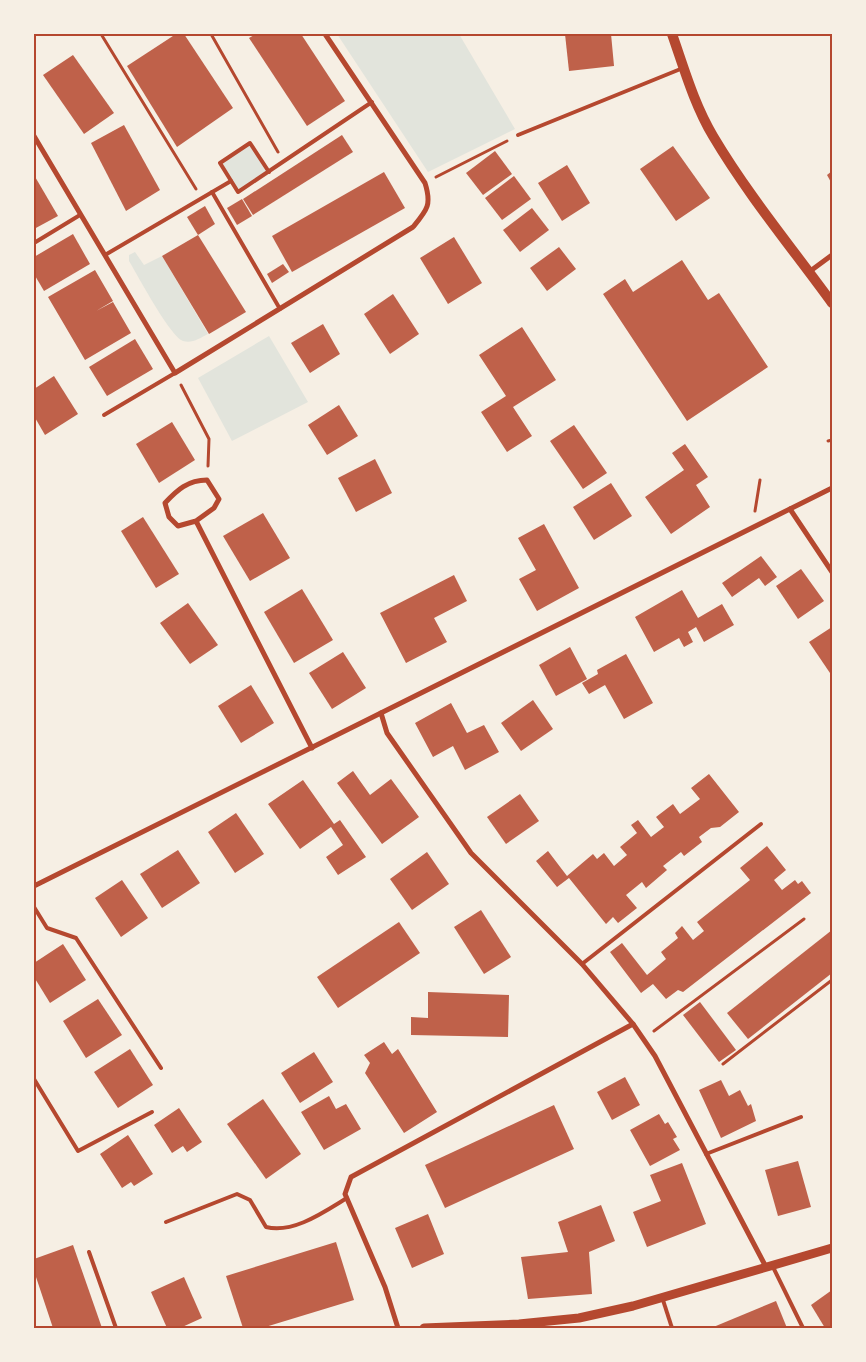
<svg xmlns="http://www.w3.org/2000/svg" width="866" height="1362" viewBox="0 0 866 1362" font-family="'Nunito Sans',sans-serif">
	<rect width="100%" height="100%" fill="#f6efe4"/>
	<g fill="#e2e4dc">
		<polygon points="337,34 459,34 515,129 428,172"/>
		<polygon points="250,143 269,172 238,192 220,163"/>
		<path d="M135,252L144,265L162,256L208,334C200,338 192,344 183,341C170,336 138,276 129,261V255Z"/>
		<polygon points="269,336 308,402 232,441 198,378"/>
	</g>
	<g fill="#bf614a">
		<polygon points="176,34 184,34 233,108 177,147 127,66"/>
		<polygon points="256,34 301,34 345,101 307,126 249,38"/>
		<polygon points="565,34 611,34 614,66 569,71"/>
		<polygon points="73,55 114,113 84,134 43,75"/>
		<polygon points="124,125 160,190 126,211 91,143"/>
		<polygon points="342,135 353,152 253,215 243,199"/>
		<polygon points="673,146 710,198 676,221 640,169"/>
		<polygon points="495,151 512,174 483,195 466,173"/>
		<polygon points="567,165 590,203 562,221 538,183"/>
		<polygon points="832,171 832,184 827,175"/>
		<polygon points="384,172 405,208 292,272 272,236"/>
		<polygon points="34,175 58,216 34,229"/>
		<polygon points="514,176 531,199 502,220 485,198"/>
		<polygon points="242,199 252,216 237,225 227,208"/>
		<polygon points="205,206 215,224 198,235 187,217"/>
		<polygon points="532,208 549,230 520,252 503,230"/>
		<polygon points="73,234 90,264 44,291 34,274 34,257"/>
		<polygon points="198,235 246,312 209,334 162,256"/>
		<polygon points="454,237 482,283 448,304 420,258"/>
		<polygon points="559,247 576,269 547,291 530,268"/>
		<polygon points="682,260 708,300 719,293 768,367 687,421 603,294 625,279 633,292"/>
		<polygon points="283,264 289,272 272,283 267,274"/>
		<polygon points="95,270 113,301 96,311 113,302 131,333 85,360 48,297"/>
		<polygon points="393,294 419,334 390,354 364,314"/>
		<polygon points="323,324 340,354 310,373 291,343"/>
		<polygon points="522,327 556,380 513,407 532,436 507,452 481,412 506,396 479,355"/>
		<polygon points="135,339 153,369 107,396 89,367"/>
		<polygon points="54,376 78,414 45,435 34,416 34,389"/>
		<polygon points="339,405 358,436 327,455 308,425"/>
		<polygon points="172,422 195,460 159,483 136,444"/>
		<polygon points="574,425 607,473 583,489 550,441"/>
		<polygon points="685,444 708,477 696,485 710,507 671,534 645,497 684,470 672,453"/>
		<polygon points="375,459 392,493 356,512 338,478"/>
		<polygon points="611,483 632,516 594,540 573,507"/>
		<polygon points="263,513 290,558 250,581 223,536"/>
		<polygon points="143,517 179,574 156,588 121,531"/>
		<polygon points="544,524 579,588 537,611 519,579 536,570 518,538"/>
		<polygon points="761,556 777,577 765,586 759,578 732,597 722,583"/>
		<polygon points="801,569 824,601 798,619 776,586"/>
		<polygon points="454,575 467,601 434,618 447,642 406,663 380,613"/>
		<polygon points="302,589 333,640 294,663 264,612"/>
		<polygon points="682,590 698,618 722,604 734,625 704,642 696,627 688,632 693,642 684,647 679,638 654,652 635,617"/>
		<polygon points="188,603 218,645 190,664 160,623"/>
		<polygon points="832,627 832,676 809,642"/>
		<polygon points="570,647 587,679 556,696 539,665"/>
		<polygon points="343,652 366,688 332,709 309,673"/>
		<polygon points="626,654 653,703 624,719 605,685 589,694 582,683 598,674 597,670"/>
		<polygon points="251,685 274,723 241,743 218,706"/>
		<polygon points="533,700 553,729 521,751 501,723"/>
		<polygon points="451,703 467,733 484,725 499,752 465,770 453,746 433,757 415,723"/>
		<polygon points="353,771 370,795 391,779 419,817 382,844 337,783"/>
		<polygon points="709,774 739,812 720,827 711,828 699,837 702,842 684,856 681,852 663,866 667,870 646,888 642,882 626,895 637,908 618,923 613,917 606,924 569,878 557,887 536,861 548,851 567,876 593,854 597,859 604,853 614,866 627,855 620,847 637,833 631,825 638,820 651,837 664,827 656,817 673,804 680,814 700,799 691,788"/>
		<polygon points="303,780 334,824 340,820 366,857 338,875 326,857 343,845 331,827 300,849 268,804"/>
		<polygon points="520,794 539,821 506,844 487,817"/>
		<polygon points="236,813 264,854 235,873 208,832"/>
		<polygon points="767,846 786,870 774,880 782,890 795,880 798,884 802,881 811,893 683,992 678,990 666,999 653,984 641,993 610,952 622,943 647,975 666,959 661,952 678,938 675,933 682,926 693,940 704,931 697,922 750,880 740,868"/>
		<polygon points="178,850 200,883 162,908 140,874"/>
		<polygon points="427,852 449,884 412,910 390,879"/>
		<polygon points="122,880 148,918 121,937 95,898"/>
		<polygon points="481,910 511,957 484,974 454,927"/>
		<polygon points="399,922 420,953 338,1008 317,977"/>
		<polygon points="832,930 832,973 748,1039 727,1013"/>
		<polygon points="63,944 86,980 50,1003 34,977 34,963"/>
		<polygon points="428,992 509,995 508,1037 411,1035 411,1017 428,1018"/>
		<polygon points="98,999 122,1035 86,1058 63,1021"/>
		<polygon points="700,1002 736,1050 719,1062 683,1015"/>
		<polygon points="384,1042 392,1054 398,1049 437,1112 404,1133 365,1073 370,1063 364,1055"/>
		<polygon points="130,1049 153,1085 118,1108 94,1072"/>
		<polygon points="314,1052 333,1082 300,1103 281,1073"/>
		<polygon points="625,1077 640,1105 612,1120 597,1092"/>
		<polygon points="721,1080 729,1096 740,1090 748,1106 751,1104 756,1121 721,1138 699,1090"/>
		<polygon points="329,1096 336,1109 346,1104 361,1129 324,1150 301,1112"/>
		<polygon points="263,1099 301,1154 266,1179 227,1124"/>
		<polygon points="554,1105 574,1149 445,1208 425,1165"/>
		<polygon points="179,1108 202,1142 187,1152 183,1146 172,1153 154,1125"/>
		<polygon points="659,1114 665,1124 668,1122 677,1137 673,1139 680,1150 650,1166 630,1130"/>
		<polygon points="128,1135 153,1174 134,1186 131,1182 122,1188 100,1154"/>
		<polygon points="798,1161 811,1207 778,1216 765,1170"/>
		<polygon points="682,1163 706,1224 647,1247 633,1212 661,1201 650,1175"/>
		<polygon points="601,1205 615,1241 589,1252 592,1294 528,1299 521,1257 568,1252 558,1222"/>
		<polygon points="428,1214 444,1254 412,1268 395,1228"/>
		<polygon points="336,1242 354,1300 262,1328 243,1328 226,1276"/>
		<polygon points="73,1245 102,1328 53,1328 34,1271 34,1259"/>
		<polygon points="184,1277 202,1318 180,1328 167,1328 151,1292"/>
		<polygon points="832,1290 832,1328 825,1328 811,1305"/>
		<polygon points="776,1301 787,1328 711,1328"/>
	</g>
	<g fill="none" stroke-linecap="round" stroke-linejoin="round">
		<g stroke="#b5482f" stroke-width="3">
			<polyline points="101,34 196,189"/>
			<polyline points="211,34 278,152"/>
			<polyline points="436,177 507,141"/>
			<polyline points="181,385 209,439 208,466"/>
			<polyline points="828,441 832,440"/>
			<polyline points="755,511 760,480"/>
			<polyline points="654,1031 804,919"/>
			<polyline points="723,1064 832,980"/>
		</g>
		<g stroke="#b5482f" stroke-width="4">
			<polyline points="518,135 683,68"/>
			<polyline points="269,172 250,143 220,163 238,192 372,102"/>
			<polyline points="212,192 280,309"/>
			<polyline points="34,243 80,215"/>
			<polyline points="105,255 231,181"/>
			<polyline points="104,415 175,373"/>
			<polyline points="34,907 47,928 76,938 161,1068"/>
			<polyline points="582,964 761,824"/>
			<polyline points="34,1079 78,1151 152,1112"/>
			<polyline points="706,1154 801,1117"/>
			<path d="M166,1222L237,1194L250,1200L266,1227C293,1234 324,1212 347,1198"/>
			<polyline points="89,1252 116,1328"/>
			<polyline points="772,1265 803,1328"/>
			<polyline points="662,1297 672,1328"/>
		</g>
		<g stroke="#b5482f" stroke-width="5">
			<path d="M34,136L175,373L413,227C427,210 432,205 425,183L325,34"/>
			<polyline points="809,272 832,255"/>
			<polyline points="790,509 832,572"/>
			<path d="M196,521L178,526L169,517L165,503C177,490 188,480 207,480L219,499L214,508L196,521L312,748"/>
			<polyline points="381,713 387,733 471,853 582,964 633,1024 655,1056 766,1267"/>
			<polyline points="34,886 832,488"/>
			<polyline points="398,1328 385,1287 345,1194 351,1177 633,1024"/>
		</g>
		<polyline stroke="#b5482f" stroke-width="9" points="424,1328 519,1324 579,1318 633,1306 832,1248"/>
		<path stroke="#b5482f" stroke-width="10" d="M672,34C684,68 694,104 713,136C748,195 792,248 832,303"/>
	</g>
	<rect width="866" height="1362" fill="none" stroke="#f6efe4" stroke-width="70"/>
	<rect x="35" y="35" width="796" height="1292" fill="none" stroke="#b5482f" stroke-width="2"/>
</svg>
